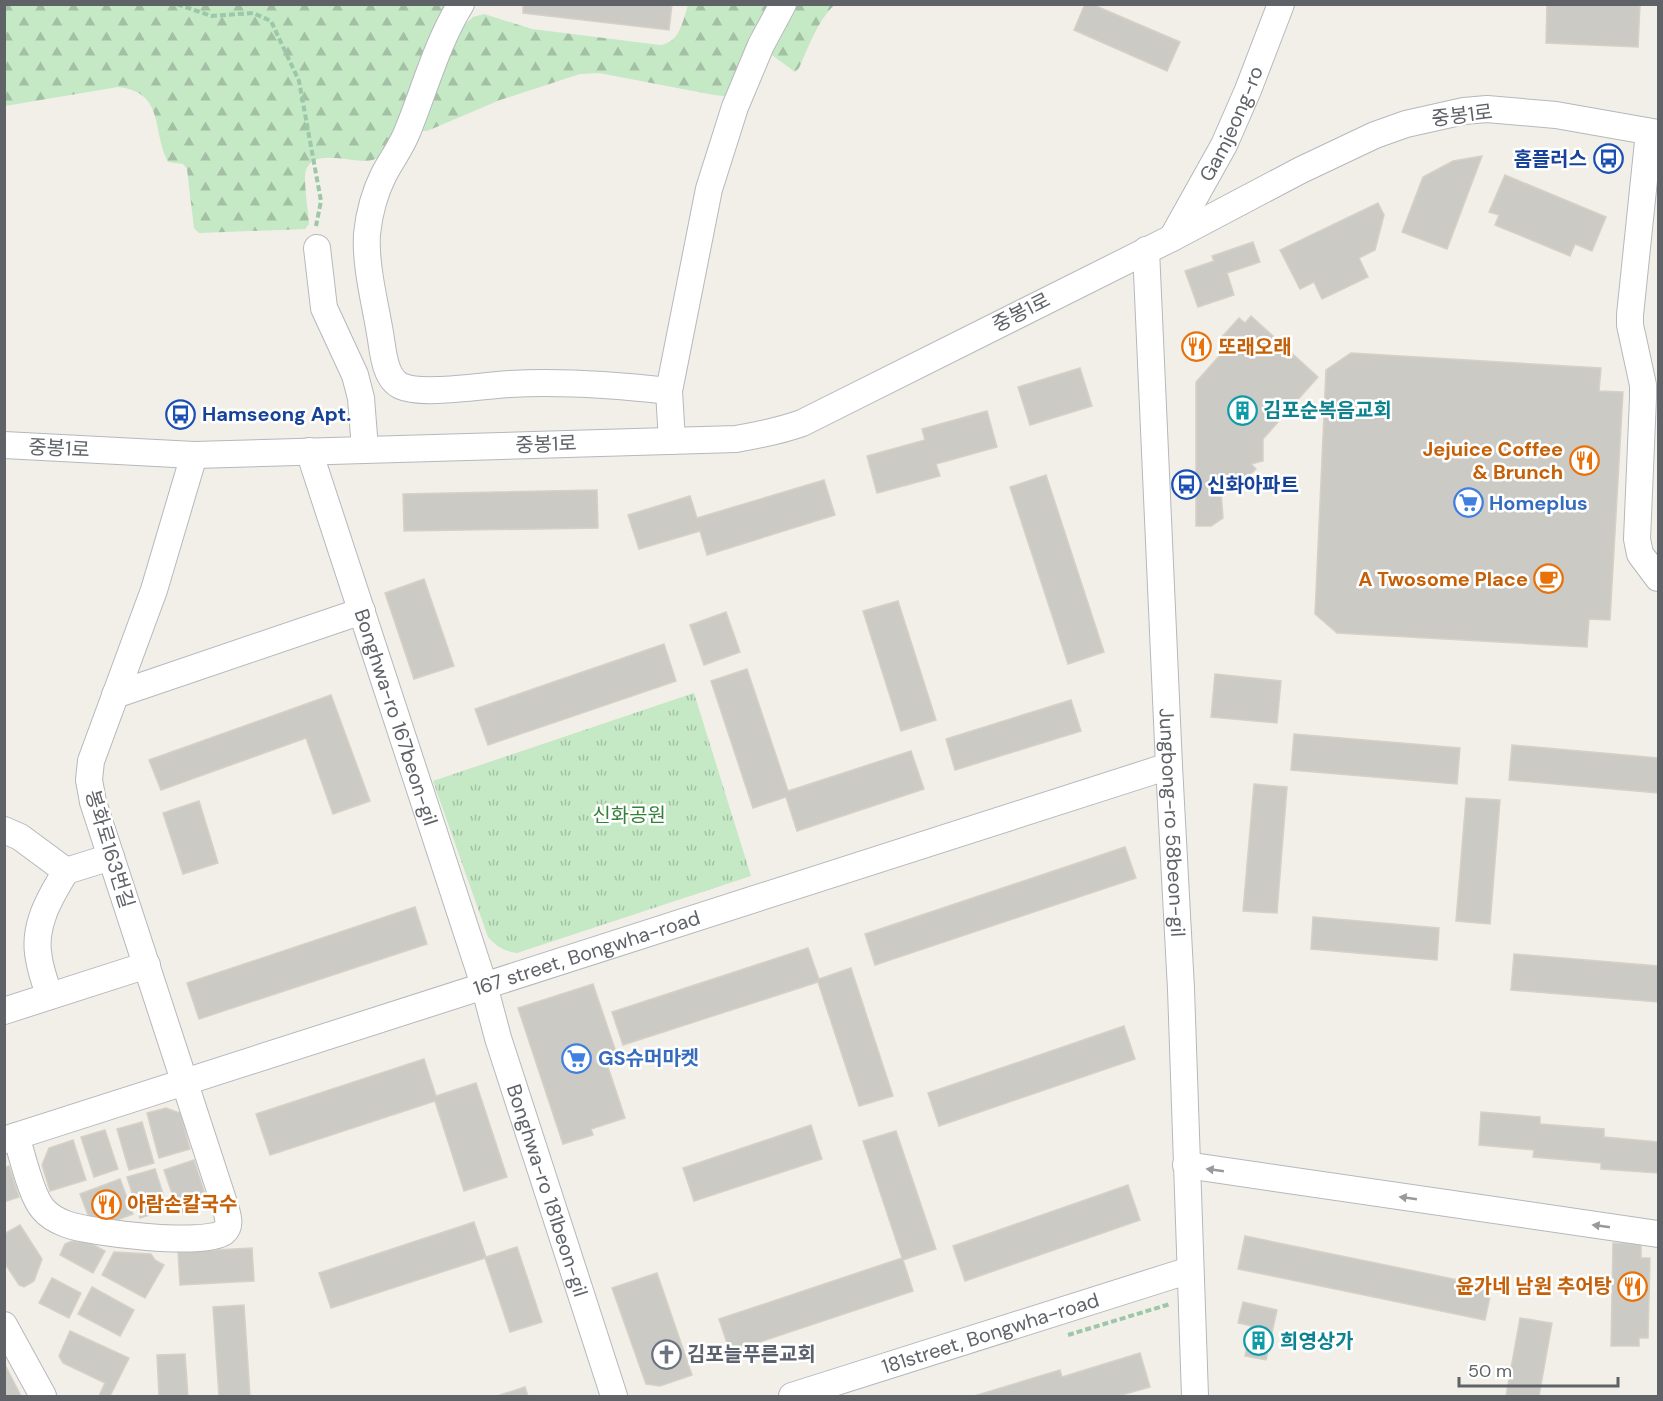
<svg xmlns="http://www.w3.org/2000/svg" width="1663" height="1401" viewBox="0 0 1663 1401" font-family="'DM Sans','Noto Sans KR',sans-serif">
	<defs>
		<pattern id="grass-tufts" width="24" height="20" patternUnits="userSpaceOnUse" patternTransform="scale(1.5)"><rect width="24" height="20" fill="#c5e8c5"/><path d="M3 7l-1-3M5 7V3M7 7l1-3M15 17l-1-3M17 17v-4M19 17l1-3" fill="none" stroke="#a3c0a4"/></pattern>
		<pattern id="forest-firs" width="22" height="20" patternUnits="userSpaceOnUse" patternTransform="scale(1.5)"><rect width="22" height="20" fill="#c5e8c5"/><path d="M5 1l3.5 6h-7zM16 11l3.5 6h-7z" fill="#a3c0a4"/></pattern>
	</defs>
	<rect width="100%" height="100%" fill="#f1efe8"/>
	<path fill="url(#grass-tufts)" d="M694,693L751,876L517,953C504,951 497,947 488,937L433,781Z"/>
	<g fill="url(#forest-firs)">
		<path d="M5,5H453L386,154C380,157 374,160 368,161C349,162 306,146 305,177C305,193 308,209 309,224L305,229L199,233L194,228L187,169L183,164L168,162C152,131 165,92 118,87L5,106Z"/>
		<path d="M688,5H773L731,93L724,96L714,95L599,73L580,74L500,100L427,131H422L420,126L460,29L473,17L484,14L532,29L660,45C680,43 683,20 688,5Z"/>
		<path d="M795,5H834C817,22 809,46 799,68L795,72L772,55V48Z"/>
	</g>
	<g fill="#cccac5" stroke="#d6d1c6" stroke-width="1.5">
		<polygon points="523,4 672,4 669,30 523,13"/>
		<polygon points="1085,4 1097,4 1096,6 1180,42 1167,71 1074,30"/>
		<polygon points="1547,4 1640,4 1638,47 1546,43"/>
		<polygon points="1482,156 1447,249 1402,232 1423,177 1453,161"/>
		<polygon points="1505,175 1606,217 1592,251 1575,244 1570,256 1495,225 1499,215 1489,212"/>
		<polygon points="1378,203 1384,215 1375,250 1359,258 1368,277 1322,299 1314,282 1300,289 1280,250"/>
		<polygon points="1253,242 1260,262 1227,273 1234,295 1198,307 1185,271 1214,261 1212,256"/>
		<polygon points="1251,316 1318,377 1263,439 1263,461 1251,464 1256,469 1243,481 1238,476 1221,491 1223,518 1211,526 1196,526 1196,382 1229,345 1221,338 1239,318 1245,323"/>
		<polygon points="1203,335 1205,358 1191,359 1189,336"/>
		<polygon points="1351,353 1601,368 1599,391 1623,392 1610,620 1589,619 1587,647 1337,633 1315,614 1326,370"/>
		<polygon points="1080,368 1092,406 1030,425 1018,387"/>
		<polygon points="987,411 997,447 936,464 940,476 877,493 867,456 925,440 922,429"/>
		<polygon points="1046,475 1104,652 1068,664 1010,487"/>
		<polygon points="824,480 835,515 707,555 700,531 639,549 628,515 690,496 697,518"/>
		<polygon points="597,490 598,528 404,531 403,494"/>
		<polygon points="424,579 454,666 414,679 385,593"/>
		<polygon points="898,601 936,720 901,731 863,611"/>
		<polygon points="726,612 740,652 704,665 690,625"/>
		<polygon points="664,644 676,681 488,745 475,709"/>
		<polygon points="747,669 788,791 911,751 924,789 797,831 786,797 753,808 711,681"/>
		<polygon points="1215,674 1281,681 1277,723 1211,717"/>
		<polygon points="331,695 370,801 333,814 306,738 161,790 149,760"/>
		<polygon points="1071,700 1081,731 955,770 946,739"/>
		<polygon points="1294,734 1460,748 1457,784 1291,770"/>
		<polygon points="1512,745 1658,758 1658,793 1509,780"/>
		<polygon points="1254,784 1287,787 1277,913 1243,911"/>
		<polygon points="1466,798 1500,800 1490,924 1456,921"/>
		<polygon points="199,801 218,863 183,874 163,813"/>
		<polygon points="1125,847 1136,878 875,965 865,934"/>
		<polygon points="415,907 427,944 199,1019 187,983"/>
		<polygon points="1313,917 1439,928 1437,960 1311,949"/>
		<polygon points="808,948 819,979 851,968 893,1096 859,1106 818,982 623,1045 612,1012"/>
		<polygon points="1514,954 1658,966 1658,1002 1511,990"/>
		<polygon points="593,984 619,1061 607,1064 625,1118 591,1129 593,1135 563,1144 518,1008"/>
		<polygon points="1124,1026 1135,1059 939,1126 928,1093"/>
		<polygon points="424,1059 436,1096 476,1083 507,1177 464,1191 435,1101 270,1155 256,1114"/>
		<polygon points="166,1108 180,1113 190,1149 159,1158 147,1113"/>
		<polygon points="1481,1112 1540,1117 1540,1124 1604,1129 1604,1137 1658,1142 1658,1173 1601,1169 1601,1163 1533,1157 1534,1150 1479,1145"/>
		<polygon points="142,1122 154,1163 129,1170 117,1129"/>
		<polygon points="811,1125 822,1159 694,1201 683,1168"/>
		<polygon points="105,1130 118,1169 94,1177 81,1137"/>
		<polygon points="896,1131 936,1249 903,1260 913,1291 730,1352 719,1319 902,1258 863,1141"/>
		<polygon points="73,1140 86,1180 50,1191 42,1165 49,1148"/>
		<polygon points="194,1160 208,1204 179,1214 164,1170"/>
		<polygon points="9,1166 19,1197 4,1202 4,1168"/>
		<polygon points="155,1169 168,1209 140,1218 127,1177"/>
		<polygon points="120,1179 133,1214 106,1224 102,1215 90,1220 80,1194"/>
		<polygon points="1128,1185 1140,1220 965,1281 953,1246"/>
		<polygon points="474,1222 486,1257 517,1247 542,1322 510,1332 485,1258 331,1308 319,1273"/>
		<polygon points="20,1225 42,1259 34,1281 24,1287 19,1285 4,1262 4,1234"/>
		<polygon points="1245,1236 1492,1287 1485,1320 1238,1269"/>
		<polygon points="72,1241 90,1243 105,1251 93,1273 60,1255 65,1244"/>
		<polygon points="1613,1243 1641,1244 1641,1258 1650,1258 1648,1338 1639,1338 1639,1346 1611,1346"/>
		<polygon points="252,1248 254,1281 180,1285 178,1252"/>
		<polygon points="114,1252 151,1254 155,1260 164,1265 145,1298 102,1275"/>
		<polygon points="657,1273 692,1375 660,1386 646,1384 612,1288"/>
		<polygon points="52,1278 81,1293 69,1318 39,1303"/>
		<polygon points="92,1287 134,1310 120,1336 78,1314"/>
		<polygon points="1243,1302 1277,1310 1266,1360 1245,1356 1252,1326 1238,1323"/>
		<polygon points="244,1305 250,1396 219,1396 213,1307"/>
		<polygon points="1520,1318 1552,1323 1539,1396 1506,1396"/>
		<polygon points="70,1331 129,1358 110,1396 99,1396 105,1383 63,1363 59,1356"/>
		<polygon points="1140,1353 1150,1387 1118,1396 974,1396 1060,1370 1062,1377"/>
		<polygon points="185,1354 188,1396 159,1396 157,1355"/>
		<polygon points="4,1363 21,1396 4,1396"/>
		<polygon points="525,1387 528,1396 497,1396"/>
	</g>
	<g fill="none" stroke-linecap="round" stroke-linejoin="round">
		<defs>
			<g id="minor">
				<path d="M461,4C437,43 425,88 408,130C402,146 392,159 384,174C375,192 369,214 367,234C365,265 375,303 380,333C383,350 384,378 401,386C422,396 485,385 510,384C563,381 616,385 669,391"/>
				<polyline points="1649,132 1630,315 1630,325 1643,385 1643,398 1637,539 1640,554 1658,578"/>
				<path id="s1" d="M1172,238L1224,145L1248,90L1281,4"/>
				<polyline points="317,248 324,308 355,375 361,398 365,449"/>
				<path id="s2" d="M1146,250L1169,766L1181,989L1195,1396"/>
				<polyline points="672,441 669,391 709,189 735,107 761,45 783,4"/>
				<path d="M4,445L194,455L736,439C759,435 780,431 802,423L1172,238L1301,170L1375,135L1406,124L1464,111L1487,109L1556,115L1658,133"/>
				<path id="s3" d="M309,451L484,985L498,1038L614,1396"/>
				<polyline points="115,695 362,611"/>
				<polyline points="4,830 20,837 66,871"/>
				<path d="M49,996C46,984 41,972 39,959C32,927 50,897 66,871L111,857"/>
				<polyline points="4,1011 147,965"/>
				<path d="M16,1136C22,1154 31,1196 43,1209C48,1215 58,1221 66,1224C90,1233 206,1247 224,1232C232,1225 227,1214 225,1206L93,802L89,780L91,761L154,590L194,455"/>
				<path id="s4" d="M4,1140L1169,766"/>
				<polyline points="1186,1165 1658,1234"/>
				<polyline points="4,1325 43,1396"/>
				<path id="s5" d="M792,1396L1190,1270"/>
			</g>
		</defs>
		<use href="#minor" stroke="#b5b8bc" stroke-width="28"/>
		<g stroke="#9cc7a9" stroke-width="4" stroke-dasharray="6 3" stroke-linecap="butt">
			<polyline points="177,4 211,16 253,13 271,21 299,81 321,201 316,226"/>
			<polyline points="1068,1335 1170,1304"/>
		</g>
		<use href="#minor" stroke="#fff" stroke-width="26"/>
	</g>
	<defs><path id="oneway-solid" d="M-6-.8H1V-3.2L6.5 0L1 3.2V.8H-6Z" transform="scale(1.5)"/></defs>
	<g fill="#979a9d">
		<use href="#oneway-solid" transform="translate(1215 1170) rotate(-172)"/>
		<use href="#oneway-solid" transform="translate(1408 1198) rotate(-172)"/>
		<use href="#oneway-solid" transform="translate(1601 1226) rotate(-172)"/>
	</g>
	<defs>
		<symbol id="bus-ring" viewBox="-11 -11 22 22"><circle r="9.5" fill="#fff" stroke="#1a4fb4" stroke-width="1.5"/><path d="M-5-6H5V4H4V6H2V4H-2V6H-4V4H-5ZM-3.5-4V0h7V-4ZM-3.5 1.2v1.5H-2V1.2ZM2 1.2v1.5H3.5V1.2Z" fill="#1a4fb4"/></symbol>
		<symbol id="restaurant-ring" viewBox="-11 -11 22 22"><circle r="9.5" fill="#fff" stroke="#e8710a" stroke-width="1.5"/><path d="M-5-6h1v4h1v-4h1v4h1v-4h1v5L-1.5 .5V6h-2V.5L-5-1ZM5-6V6H3V1.5H1.5Q1.5-4 5-6Z" fill="#e8710a"/></symbol>
		<symbol id="building-ring" viewBox="-11 -11 22 22"><circle r="9.5" fill="#fff" stroke="#0f9aa8" stroke-width="1.5"/><path d="M-4-6H4V6H1V3H-1V6H-4ZM-2.5-4.3h1.7v1.8h-1.7ZM.8-4.3h1.7v1.8H.8ZM-2.5-1h1.7V.8h-1.7ZM.8-1h1.7V.8H.8Z" fill="#0f9aa8"/></symbol>
		<symbol id="supermarket-ring" viewBox="-11 -11 22 22"><circle r="9.5" fill="#fff" stroke="#3f7fe0" stroke-width="1.5"/><path d="M-6-5.5h2.5l.6 2H6L4.5 2H-2.5L-4.4-4H-6ZM-1.5 3.2a1.3 1.3 0 1 0 .1 0ZM3 3.2a1.3 1.3 0 1 0 .1 0Z" fill="#3f7fe0"/></symbol>
		<symbol id="cafe-ring" viewBox="-11 -11 22 22"><circle r="9.5" fill="#fff" stroke="#e8710a" stroke-width="1.5"/><path d="M-5.5-4.5H6V0H3Q3 3.5 0 3.5H-2.5Q-5.5 3.5-5.5 0ZM3-3.2v2h1.7v-2ZM-6 4.5H4V6H-6Z" fill="#e8710a"/></symbol>
		<symbol id="church-ring" viewBox="-11 -11 22 22"><circle r="9.5" fill="#fff" stroke="#6b7280" stroke-width="1.5"/><path d="M-1.2-6h2.4v3.5h3.3v2.4h-3.3V6h-2.4V-.1h-3.3v-2.4h3.3Z" fill="#6b7280"/></symbol>
	</defs>
	<g fill-rule="evenodd">
		<use href="#bus-ring" x="1592" y="142" width="33" height="33"/>
		<use href="#restaurant-ring" x="1180" y="330" width="33" height="33"/>
		<use href="#building-ring" x="1226" y="394" width="33" height="33"/>
		<use href="#bus-ring" x="164" y="398" width="33" height="33"/>
		<use href="#restaurant-ring" x="1568" y="444" width="33" height="33"/>
		<use href="#bus-ring" x="1170" y="468" width="33" height="33"/>
		<use href="#supermarket-ring" x="1452" y="486" width="33" height="33"/>
		<use href="#cafe-ring" x="1532" y="562" width="33" height="33"/>
		<use href="#supermarket-ring" x="560" y="1042" width="33" height="33"/>
		<use href="#restaurant-ring" x="90" y="1188" width="33" height="33"/>
		<use href="#restaurant-ring" x="1616" y="1270" width="33" height="33"/>
		<use href="#building-ring" x="1242" y="1324" width="33" height="33"/>
		<use href="#church-ring" x="650" y="1338" width="33" height="33"/>
	</g>
	<g text-anchor="middle" stroke-width="5" stroke-linejoin="round" paint-order="stroke">
		<g font-size="20" fill="#5f6368" stroke="#fff">
			<text transform="translate(1462 115) rotate(-7)" y="7">중봉1로</text>
			<text dy="7" stroke="none"><textPath href="#s1" startOffset="129">Gamjeong-ro</textPath></text>
			<text transform="translate(1021 312) rotate(-27)" y="7">중봉1로</text>
			<text transform="translate(546 444) rotate(-2)" y="7">중봉1로</text>
			<text transform="translate(59 448) rotate(3)" y="7">중봉1로</text>
			<text dy="7" stroke="none"><textPath href="#s3" startOffset="280">Bonghwa-ro 167beon-gil</textPath></text>
			<text dy="7" stroke="none"><textPath href="#s2" startOffset="573">Jungbong-ro 58beon-gil</textPath></text>
			<text transform="translate(110 849) rotate(73)" y="7">봉화로163번길</text>
			<text dy="7" stroke="none"><textPath href="#s4" startOffset="612">167 street, Bongwha-road</textPath></text>
			<text dy="7" stroke="none"><textPath href="#s3" startOffset="777">Bonghwa-ro 181beon-gil</textPath></text>
			<text dy="7" stroke="none"><textPath href="#s5" startOffset="208">181street, Bongwha-road</textPath></text>
		</g>
		<g font-size="20" font-weight="bold" fill="#164399" stroke="#fff" text-anchor="start">
			<text x="1587" y="166" text-anchor="end">홈플러스</text>
			<text x="202" y="421">Hamseong Apt.</text>
			<text x="1207" y="492">신화아파트</text>
		</g>
		<g font-size="20" font-weight="bold" fill="#c56008" stroke="#fff" text-anchor="end">
			<text x="1218" y="354" text-anchor="start">또래오래</text>
			<text x="1563" y="456">Jejuice Coffee<tspan x="1563" dy="23">&amp; Brunch</tspan></text>
			<text x="1528" y="586">A Twosome Place</text>
			<text x="127" y="1211" text-anchor="start">아람손칼국수</text>
			<text x="1612" y="1293">윤가네 남원 추어탕</text>
		</g>
		<g font-size="20" font-weight="bold" fill="#0d838f" stroke="#fff" text-anchor="start">
			<text x="1263" y="417">김포순복음교회</text>
			<text x="1280" y="1348">희영상가</text>
		</g>
		<g font-size="20" font-weight="bold" fill="#366cbe" stroke="#fff" text-anchor="start">
			<text x="1489" y="510">Homeplus</text>
			<text x="598" y="1065">GS슈머마켓</text>
		</g>
		<g font-size="20" fill="#348238" stroke="#fff">
			<text x="629" y="822">신화공원</text>
		</g>
		<g font-size="20" font-weight="bold" fill="#5b616d" stroke="#fff" text-anchor="start">
			<text x="687" y="1361">김포늘푸른교회</text>
		</g>
	</g>
	<rect width="1663" height="1401" fill="none" stroke="#5f6368" stroke-width="12"/>
	<path d="M1459 1377v9h159v-9" fill="none" stroke="#5f6368" stroke-width="3"/>
	<text x="1468" y="1377" font-size="18" fill="#5f6368" stroke="#ffffff" stroke-width="4.5" paint-order="stroke">50 m</text>
</svg>
